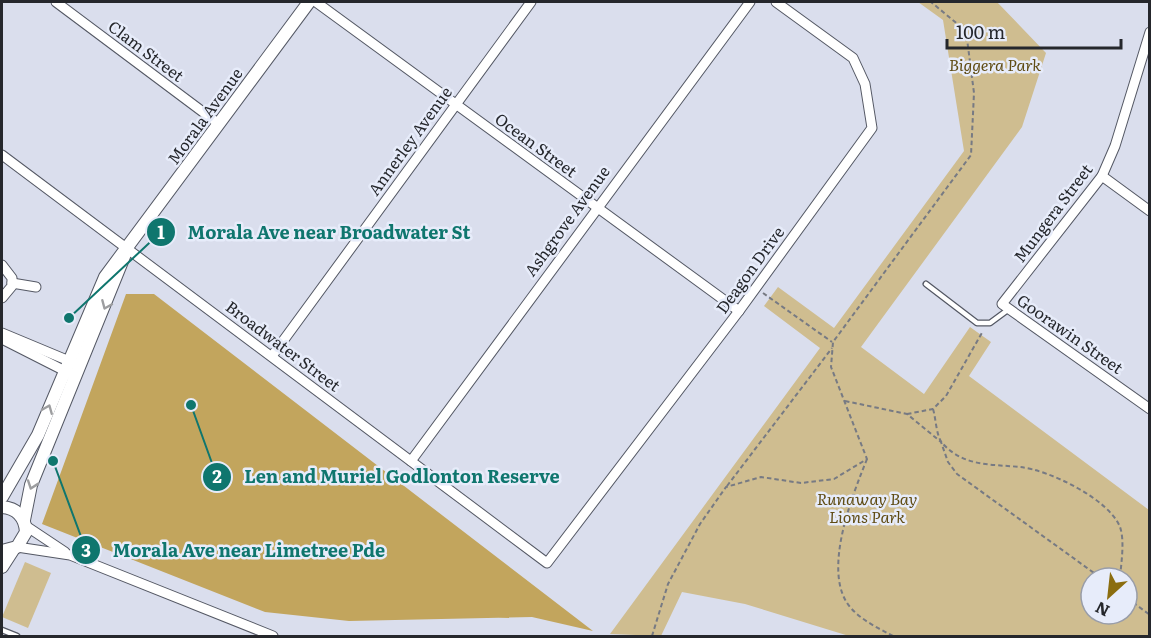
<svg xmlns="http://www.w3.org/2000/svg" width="1151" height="638" viewBox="0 0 1151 638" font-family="Literata,serif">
	<rect width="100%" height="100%" fill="#dadeed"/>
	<g fill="#cfbd90" fill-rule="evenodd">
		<path d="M918,2H997L1046,53L1022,127L861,347L924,394L970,327L991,342L969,376L1149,510V636H849L745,604L682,592L661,636L610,634L820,348L764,306L778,287L834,328L964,151L943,20ZM1091,578H1127V614H1091Z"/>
		<polygon points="25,562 51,573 28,628 2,617"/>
	</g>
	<polygon fill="#c2a55d" points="126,294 154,294 593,631 532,617 349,621 265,612 42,524"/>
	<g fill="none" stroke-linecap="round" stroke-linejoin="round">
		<defs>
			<g id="service">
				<polyline points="926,284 977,323 990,323 1009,309"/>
				<polyline points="2,630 17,636"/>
			</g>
			<g id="minor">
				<polyline points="56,2 219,124"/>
				<polyline points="316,2 739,311"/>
				<polyline points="1150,32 1115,146 1102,176 1002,304 1150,409"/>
				<polyline points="2,155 547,563 739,311 872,128 865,84 853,58 776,2"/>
				<polyline points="1102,176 1150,211"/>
				<polyline points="2,265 12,278 12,286 2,298"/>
				<polyline points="12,283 36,287"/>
				<polyline points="2,333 74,363"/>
				<polyline points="2,339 71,374"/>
				<polyline points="272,356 531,2"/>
				<polyline points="411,461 750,2"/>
				<polyline points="26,526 65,552"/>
				<polyline points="17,547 70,555 273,636"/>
			</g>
			<g id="secondary">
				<polyline points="2,497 38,435 105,277 309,2"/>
				<path d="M2,507C17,508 25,517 26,532L17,547L2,551"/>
				<polyline points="24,520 31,485 125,254"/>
				<polyline points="2,567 13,550"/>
			</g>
		</defs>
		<use href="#service" stroke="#545864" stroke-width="7"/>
		<use href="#minor" stroke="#545864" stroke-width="11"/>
		<use href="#secondary" stroke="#545864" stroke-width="14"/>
		<g stroke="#777a83" stroke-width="2" stroke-dasharray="4.5 3" stroke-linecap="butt">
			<polyline points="763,293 832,342"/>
			<polyline points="845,401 907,414 941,442 948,462 957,474 1101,578"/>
			<path d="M933,409C936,418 936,437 943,444C965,467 991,464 1020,467C1049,470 1109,499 1120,527C1125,541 1121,564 1120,578"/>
			<polyline points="907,414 933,409 946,396 983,331"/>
			<path d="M867,459C853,494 821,572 850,607C861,620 878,628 893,636"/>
			<polyline points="727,486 832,348"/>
			<polyline points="1127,598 1150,615"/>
			<polyline points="652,636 668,584 700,524 726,487 761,477 801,483 834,479 867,459 831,367 833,342 971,155 974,93 966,31 931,2"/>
		</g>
		<use href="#service" stroke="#fff" stroke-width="4.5"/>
		<use href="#minor" stroke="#fff" stroke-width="9"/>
		<use href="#secondary" stroke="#fff" stroke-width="12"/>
	</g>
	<defs><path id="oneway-chevron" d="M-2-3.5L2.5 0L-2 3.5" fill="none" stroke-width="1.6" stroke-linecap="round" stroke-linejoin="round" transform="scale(1.5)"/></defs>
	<g stroke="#9d9ea0">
		<use href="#oneway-chevron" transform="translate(106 305) rotate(113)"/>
		<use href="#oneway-chevron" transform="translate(48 409) rotate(-68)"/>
		<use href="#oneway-chevron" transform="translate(32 485) rotate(109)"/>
	</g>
	<g text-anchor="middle" stroke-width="5" stroke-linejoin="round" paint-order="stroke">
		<g font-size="16" fill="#25272c" stroke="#e7ecfa">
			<text transform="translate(146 51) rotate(37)" y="6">Clam Street</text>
			<text transform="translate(205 116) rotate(-54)" y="6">Morala Avenue</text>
			<text transform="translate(410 141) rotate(-54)" y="6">Annerley Avenue</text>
			<text transform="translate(536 145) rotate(36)" y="6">Ocean Street</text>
			<text transform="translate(1053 213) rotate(-53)" y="6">Mungera Street</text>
			<text transform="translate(567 221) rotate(-54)" y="6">Ashgrove Avenue</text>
			<text transform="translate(750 270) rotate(-54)" y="6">Deagon Drive</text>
			<text transform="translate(1070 334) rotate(35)" y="6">Goorawin Street</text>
			<text transform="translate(283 346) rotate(37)" y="6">Broadwater Street</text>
		</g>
		<g font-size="16" font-style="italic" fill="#604c14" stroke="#e7ecfa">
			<text x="995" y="71">Biggera Park</text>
			<text x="867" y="505">Runaway Bay<tspan x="867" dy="18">Lions Park</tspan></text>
		</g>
	</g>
	<path fill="none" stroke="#0f766e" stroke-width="2" d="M69 318L161 232M191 405L217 477M53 461L86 550"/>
	<g fill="#0f766e" stroke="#e7ecfa" stroke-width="2">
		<circle cx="69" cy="318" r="6"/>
		<circle cx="191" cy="405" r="6"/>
		<circle cx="53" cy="461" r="6"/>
		<circle cx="161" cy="232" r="15"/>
		<circle cx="217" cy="477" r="15"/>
		<circle cx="86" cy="550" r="15"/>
	</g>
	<g font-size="18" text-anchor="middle" font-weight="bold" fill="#fff">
		<text x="161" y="239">1</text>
		<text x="217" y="483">2</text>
		<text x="86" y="557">3</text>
	</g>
	<g font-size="18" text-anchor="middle" font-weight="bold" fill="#0f766e" stroke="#e7ecfa" stroke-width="5" stroke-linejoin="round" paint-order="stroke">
		<text x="329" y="239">Morala Ave near Broadwater St</text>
		<text x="402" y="483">Len and Muriel Godlonton Reserve</text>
		<text x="249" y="557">Morala Ave near Limetree Pde</text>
	</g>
	<rect width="1151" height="638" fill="none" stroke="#25272c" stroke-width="6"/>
	<g transform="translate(1109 596) rotate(207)"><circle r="28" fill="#e7ecfa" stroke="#999da8" stroke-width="1.5"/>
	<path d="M0-4.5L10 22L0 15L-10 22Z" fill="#8b6d0f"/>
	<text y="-9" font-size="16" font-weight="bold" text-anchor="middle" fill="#25272c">N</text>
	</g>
	<path d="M947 39v9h174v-9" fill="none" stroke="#25272c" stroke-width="3"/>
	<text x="956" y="39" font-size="18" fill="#25272c" stroke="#e7ecfa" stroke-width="4.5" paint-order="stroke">100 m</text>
</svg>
